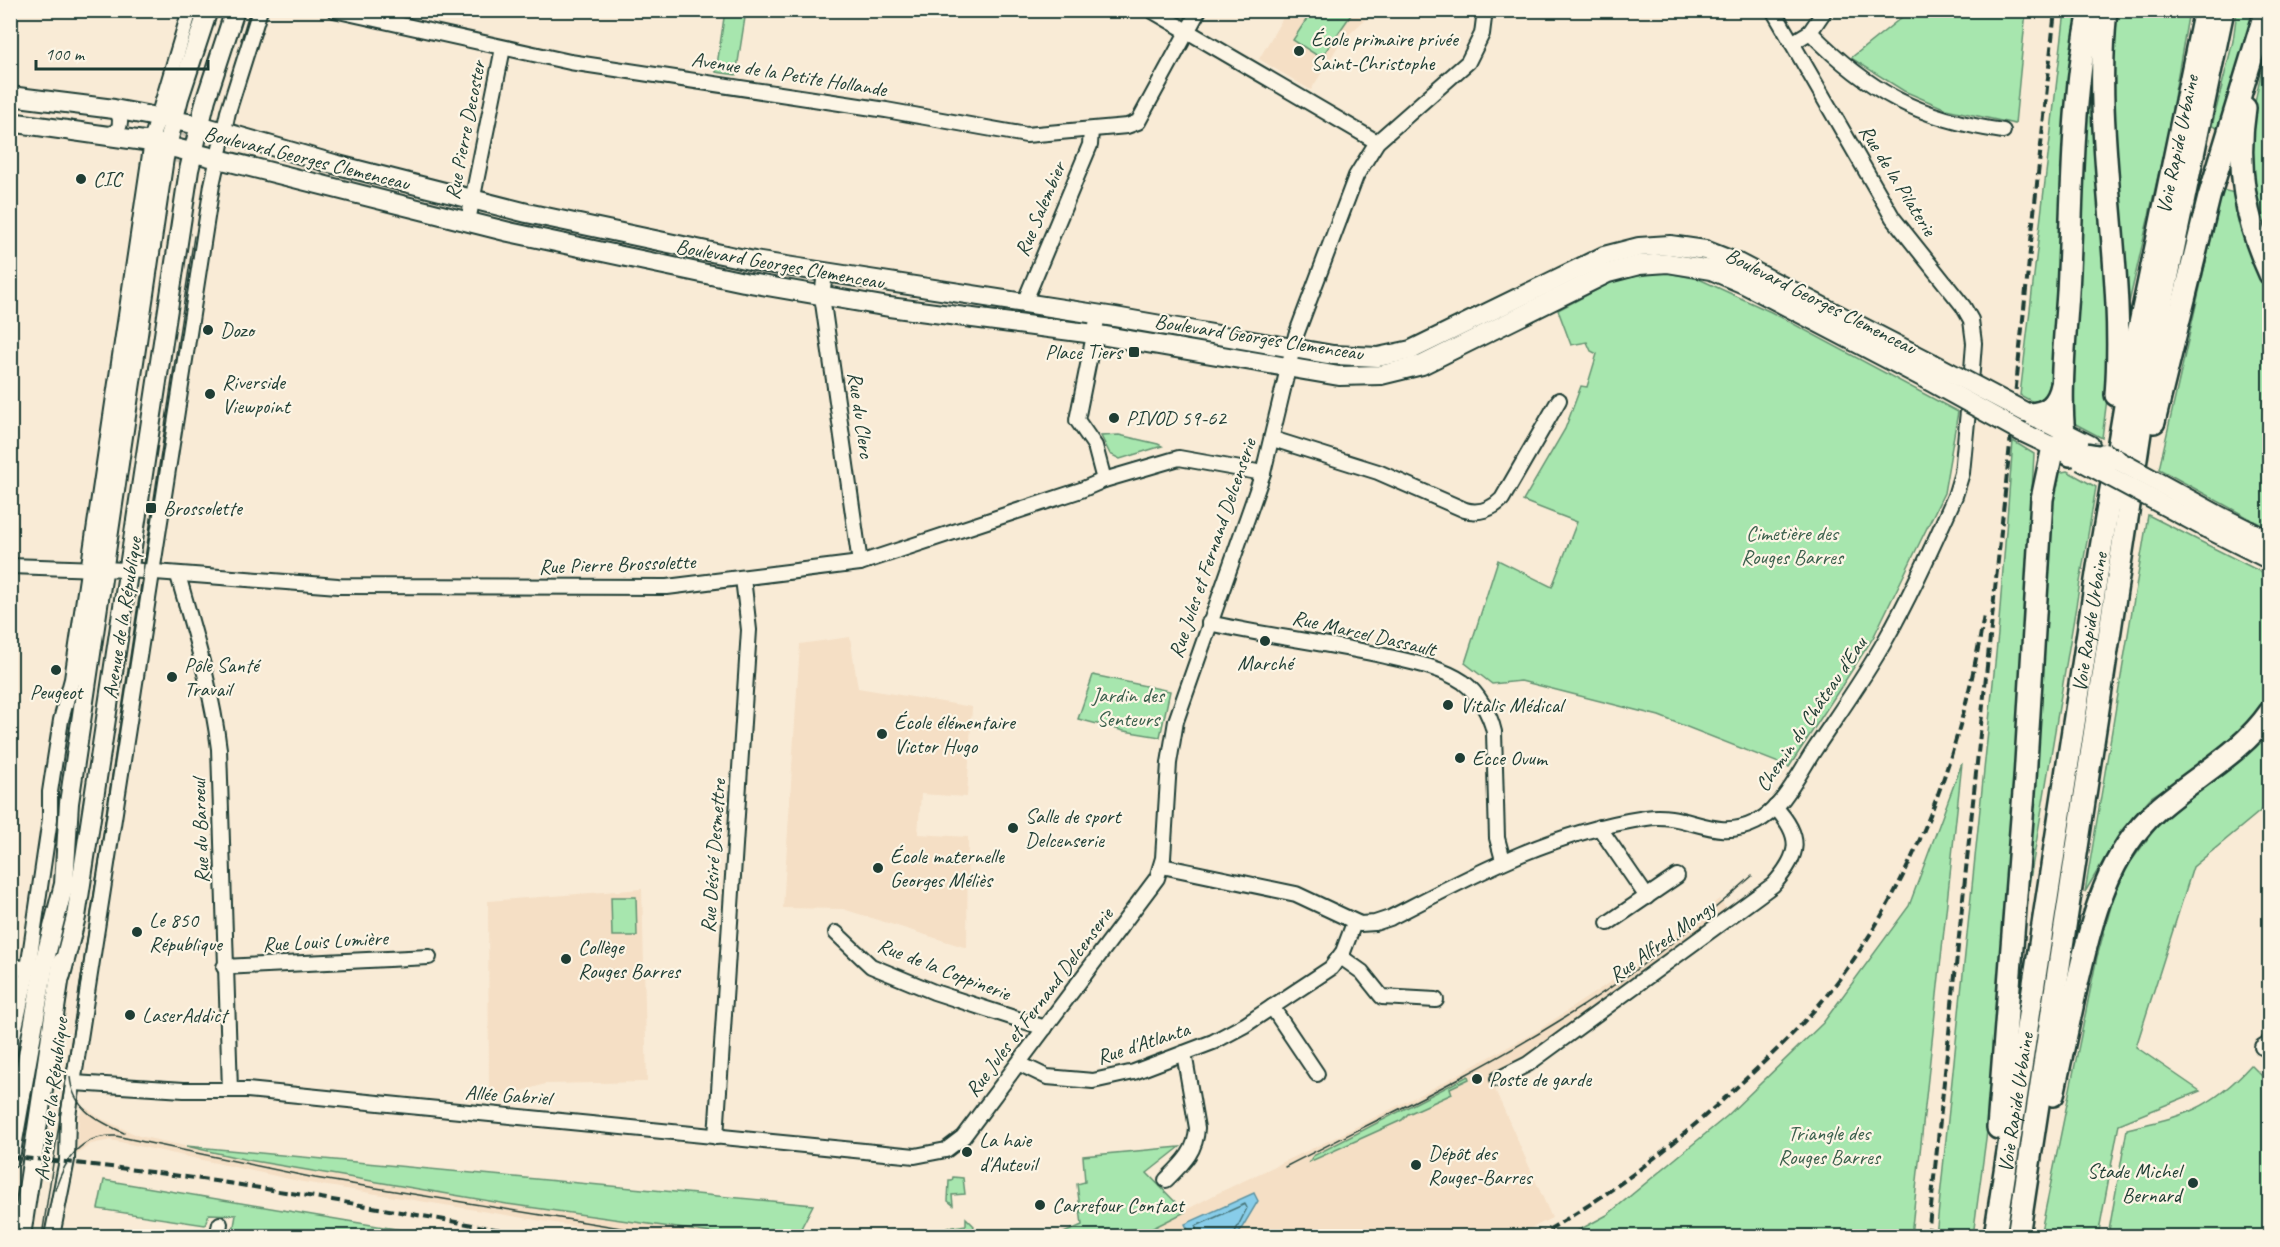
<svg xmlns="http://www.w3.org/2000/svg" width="2280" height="1247" viewBox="0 0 2280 1247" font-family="Caveat,sans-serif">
	<rect width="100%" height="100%" fill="#f9ebd6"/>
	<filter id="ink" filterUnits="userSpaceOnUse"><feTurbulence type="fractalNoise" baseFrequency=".0167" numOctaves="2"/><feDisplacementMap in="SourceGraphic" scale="12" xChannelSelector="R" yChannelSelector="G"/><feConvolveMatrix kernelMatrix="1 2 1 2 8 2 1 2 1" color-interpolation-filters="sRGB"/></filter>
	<g filter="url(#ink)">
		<g fill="#f5dfc5">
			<polygon points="1287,11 1374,11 1340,43 1311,90 1259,59"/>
			<polygon points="850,637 858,688 972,707 967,797 921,794 918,834 968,837 967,948 843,909 783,908 800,644"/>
			<polygon points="642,889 647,1082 545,1084 506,1096 489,1096 488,901"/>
			<polygon points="1719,899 1728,911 1523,1060 1489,1076 1552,1218 1516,1236 1137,1236 1218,1193 1330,1140 1433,1088 1537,1031 1634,966"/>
			<polygon points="86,1108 100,1118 139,1136 248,1160 507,1204 734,1236 635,1236 303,1182 111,1140 91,1144 76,1155 79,1115"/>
		</g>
		<g fill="#a7e6ae" stroke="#639271" stroke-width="1.5">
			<polygon points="1911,10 2026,11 2015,124 1946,109 1904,91 1851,58"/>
			<polygon points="725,11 746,11 736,75 716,72"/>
			<polygon points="1312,11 1353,12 1321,58 1293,40"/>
			<polygon points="2065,11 2082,11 2066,113 2051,388 2046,399 2033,402 2020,395"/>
			<polygon points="2117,11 2189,11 2168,132 2126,316 2111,114 2111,41"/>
			<polygon points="2237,11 2258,11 2220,129 2212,126 2233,41"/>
			<path d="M2269,48V239C2247,170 2245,118 2269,48Z"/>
			<polygon points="2090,68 2110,332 2109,383 2102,438 2070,421 2080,285 2084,177 2083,106"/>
			<polygon points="2222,190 2235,193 2247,248 2269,292 2269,529 2159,469"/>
			<polygon points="1662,272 1699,279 1771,312 1958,412 1944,493 1873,638 1789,767 1659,716 1521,681 1492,684 1465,663 1498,560 1552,587 1577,522 1523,501 1565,429 1581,386 1587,387 1597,354 1591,351 1587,342 1571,345 1558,310 1616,280"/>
			<polygon points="1119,435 1158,444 1162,446 1120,459 1110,454 1101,436"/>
			<polygon points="2013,441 2034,454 2007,942 1993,1086 1973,1236 1936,1236 1998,634"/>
			<polygon points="2067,471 2096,487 2022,927 2050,498 2057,473"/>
			<polygon points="2148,515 2269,576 2269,696 2248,729 2223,750 2151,797 2121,831 2085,892"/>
			<polygon points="1093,675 1170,691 1160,737 1124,731 1078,719"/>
			<polygon points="2269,725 2269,808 2264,808 2193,867 2136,1047 2200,1091 2119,1124 2098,1236 2040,1236 2097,957 2113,899 2127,867 2162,819 2227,769 2250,750"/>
			<polygon points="1962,763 1911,1236 1568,1236 1607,1215 1727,1116 1823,1023 1909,906"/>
			<polygon points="611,897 636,897 637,936 612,936"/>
			<path d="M2251,1065L2269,1083V1236H2108L2127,1129C2184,1116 2210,1110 2251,1065Z"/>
			<polygon points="1468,1076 1469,1079 1450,1088 1452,1094 1408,1114 1402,1120 1309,1162 1313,1156"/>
			<polygon points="186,1146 813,1205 797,1236 734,1236 507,1204 248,1160"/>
			<polygon points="1180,1147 1147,1173 1185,1212 1137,1236 1057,1236 1082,1225 1077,1184 1085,1182 1083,1156"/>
			<polygon points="953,1177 963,1178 965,1194 952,1195 953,1205 948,1201 949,1181 952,1181"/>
			<polygon points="104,1180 437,1236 325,1236 292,1232 264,1236 233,1232 236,1215 209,1214 205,1225 98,1209"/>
			<polygon points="966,1218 974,1226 971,1236 967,1229 947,1232 947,1228 966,1225"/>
		</g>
		<polygon fill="#88cde9" stroke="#5e93a1" stroke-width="1.5" points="1254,1193 1258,1201 1237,1236 1191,1236 1185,1224"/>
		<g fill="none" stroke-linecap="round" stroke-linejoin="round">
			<polyline stroke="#49777c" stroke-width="1.5" points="1196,1236 1196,1226 1245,1204 1247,1208 1233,1236"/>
			<polyline stroke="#cdc8b6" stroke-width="18" stroke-dasharray="18 9" stroke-linecap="butt" points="181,164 194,111"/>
			<defs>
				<g id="minor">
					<polyline points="334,10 570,62 886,110 1026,135 1127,126 1138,122 1199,10"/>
					<polyline points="1151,10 1377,142"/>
					<path d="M1810,32C1869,92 1919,119 2003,131"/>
					<polyline points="1792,43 1810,32 1825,10"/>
					<path d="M107,135L117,131C122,123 121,115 114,109"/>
					<polyline points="468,221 503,48"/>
					<polyline points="825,273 822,296 860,563"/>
					<polyline points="1024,303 1090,145 1091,130"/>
					<polyline points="1098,315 1077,420 1095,446 1104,480"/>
					<path d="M1273,439L1378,472L1465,510C1479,514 1492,509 1502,499L1559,400"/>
					<polyline points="10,566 129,570 338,586 667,587 860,563 1081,490 1104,480 1179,458 1263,473"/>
					<path d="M178,575C194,632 212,689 219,749L230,1090"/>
					<path d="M1209,623C1267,636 1326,643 1385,656C1411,662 1440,667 1463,682C1478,693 1490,714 1494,732L1497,838L1503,860"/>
					<polyline points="1599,827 1647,897"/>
					<path d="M1162,866L1296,894L1360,924L1375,923L1390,918C1473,875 1552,832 1646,818C1687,811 1714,843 1756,822C1783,809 1799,773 1815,749C1839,713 1865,677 1886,639C1912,593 1934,544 1955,496L1962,473L1972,370L1974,343L1971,320L1963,306L1893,218L1773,10"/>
					<polyline points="1608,923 1677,876"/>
					<polyline points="836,933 871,966 934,992 1045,1028"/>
					<polyline points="1341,957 1362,972 1382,997 1436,1000"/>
					<polyline points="10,966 28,969"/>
					<polyline points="224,967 429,957"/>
					<polyline points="1272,1007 1317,1074"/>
					<polyline points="2262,1047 2270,1042"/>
					<polyline points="10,1050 28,969 50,819 50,792 61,720 72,679 153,134 190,10"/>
					<polyline points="1020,1064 1047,1077 1093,1081 1134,1072 1213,1042 1245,1025 1331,968 1343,952 1354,923"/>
					<path d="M1498,1079L1528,1064L1773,885C1800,855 1803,837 1775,807"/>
					<polyline points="74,1083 184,1090 247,1090 915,1156 946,1150 963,1137 1157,878 1163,858 1169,763 1176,721 1263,473 1296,335 1356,176 1377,142 1468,62 1482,34 1485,10"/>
					<polyline points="716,1137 749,630 743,578"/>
					<path d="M1166,1180C1182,1164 1196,1152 1197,1128L1184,1053"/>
					<polyline points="52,1236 67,1160 68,1116 212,185 228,112 260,10"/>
					<polyline points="217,1236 220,1224"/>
				</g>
				<g id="major">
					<polyline points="10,96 114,109 199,125 334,164 527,213 754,261 1115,317 1333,355 1378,357 1411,350 1604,256 1639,247 1670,245 1705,250 1738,263 1932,363"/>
					<polyline points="10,122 151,142 509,232 744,282 889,307 1094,334 1339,376 1381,375 1422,365 1608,273 1639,265 1668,263 1711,270 1746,285 1924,378"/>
					<polyline points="2025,412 2090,445"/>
					<polyline points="2022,432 2066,453"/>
					<polyline points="2216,514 2270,541"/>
					<polyline points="2206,528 2270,560"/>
					<polyline points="61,975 76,917 189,170 206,99 235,10"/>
					<polyline points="10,1158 45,959 64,884 69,803 164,158 179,98 208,10"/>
					<polyline points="21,1236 62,962"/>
				</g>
				<g id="highway">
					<path d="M2106,10C2092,139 2126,266 2116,395"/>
					<path d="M2245,108C2236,167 2245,220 2270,274"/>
					<path d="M2029,414C2048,413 2058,404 2062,385"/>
					<polyline points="2154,422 2209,197 2266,10"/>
					<path d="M2070,455C2055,428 2066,327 2068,292C2073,199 2071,103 2090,10"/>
					<path d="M2053,1095C2061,1058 2069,1021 2077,984C2092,920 2106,856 2157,810C2195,776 2240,755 2270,712"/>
					<polyline points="1998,1128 2025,779 2042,499 2053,447"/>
					<path id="s1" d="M1995,1236L2101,548L2134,353L2205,10"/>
					<polyline points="2018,1236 2153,347 2223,10"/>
				</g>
			</defs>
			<use href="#minor" stroke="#1f3d34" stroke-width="18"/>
			<use href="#major" stroke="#1f3d34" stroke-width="22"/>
			<use href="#highway" stroke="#1f3d34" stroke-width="26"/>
			<use href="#minor" stroke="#fcf5e5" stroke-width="14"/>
			<use href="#major" stroke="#fcf5e5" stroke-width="18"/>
			<use href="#highway" stroke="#fcf5e5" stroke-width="21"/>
			<g stroke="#1f3d34" stroke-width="1.5">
				<polyline points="241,40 250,10"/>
				<path d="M70,1077C73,1110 97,1120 124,1133"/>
				<path d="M1285,1167C1376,1120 1471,1076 1559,1021C1627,979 1692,930 1752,876"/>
				<path d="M55,1190C65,1160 80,1134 116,1136L315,1178L670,1236"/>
				<polyline points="42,1236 194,236"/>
			</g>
			<g stroke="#1f3d34" stroke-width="4" stroke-dasharray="9 4.5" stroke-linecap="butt">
				<path d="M10,1157C187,1171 360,1205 534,1236"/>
				<path d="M1537,1236C1603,1200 1660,1156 1716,1106C1757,1069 1797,1033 1831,990C1916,882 1962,749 1984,615"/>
				<polyline points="1928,1236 2055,10"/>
			</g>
			<defs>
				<g id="major-bridge">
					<polyline points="1932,363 2025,412"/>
					<polyline points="1924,378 2022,432"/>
					<polyline points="2104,453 2216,514"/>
					<polyline points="2081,461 2206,528"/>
				</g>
				<polyline id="highway-bridge" points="2086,454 2115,459"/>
			</defs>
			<use href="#major-bridge" stroke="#1f3d34" stroke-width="22" stroke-linecap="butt"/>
			<use href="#highway-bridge" stroke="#1f3d34" stroke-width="26" stroke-linecap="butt"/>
			<use href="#major-bridge" stroke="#fcf5e5" stroke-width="18"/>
			<use href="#highway-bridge" stroke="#fcf5e5" stroke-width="21"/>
		</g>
	</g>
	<g fill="#1f3d34" stroke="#fcf5e5" stroke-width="2">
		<circle cx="1299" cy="51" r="6"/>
		<circle cx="81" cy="179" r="6"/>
		<circle cx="208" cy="330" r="6"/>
		<rect x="1128" y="346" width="12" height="12" rx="3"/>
		<circle cx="210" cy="394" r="6"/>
		<circle cx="1114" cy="418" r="6"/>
		<rect x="145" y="502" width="12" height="12" rx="3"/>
		<circle cx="1265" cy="641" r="6"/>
		<circle cx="56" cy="670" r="6"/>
		<circle cx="172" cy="677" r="6"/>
		<circle cx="1448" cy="705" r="6"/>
		<circle cx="882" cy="734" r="6"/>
		<circle cx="1460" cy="758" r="6"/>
		<circle cx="1013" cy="828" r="6"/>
		<circle cx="878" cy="868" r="6"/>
		<circle cx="137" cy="932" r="6"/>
		<circle cx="566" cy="959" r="6"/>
		<circle cx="130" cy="1015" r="6"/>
		<circle cx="1477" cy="1079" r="6"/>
		<circle cx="967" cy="1152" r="6"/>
		<circle cx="1416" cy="1165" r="6"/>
		<circle cx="2193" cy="1183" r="6"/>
		<circle cx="1040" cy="1205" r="6"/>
	</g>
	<g text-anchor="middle" stroke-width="4.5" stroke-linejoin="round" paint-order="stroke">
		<g font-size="21" fill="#1f3d34" stroke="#fcf5e5" text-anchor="start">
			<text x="1311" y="46">École primaire privée<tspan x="1311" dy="24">Saint-Christophe</tspan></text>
			<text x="93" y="186">CIC</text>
			<text x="220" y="337">Dozo</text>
			<text x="1122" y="359" text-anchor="end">Place Tiers</text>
			<text x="222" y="389">Riverside<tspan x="222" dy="24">Viewpoint</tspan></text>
			<text x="1126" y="425">PIVOD 59-62</text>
			<text x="163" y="515">Brossolette</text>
			<text x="1265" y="670" text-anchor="middle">Marché</text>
			<text x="184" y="672">Pôle Santé<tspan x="184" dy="24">Travail</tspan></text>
			<text x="56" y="699" text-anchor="middle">Peugeot</text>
			<text x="1460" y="712">Vitalis Médical</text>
			<text x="894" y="729">École élémentaire<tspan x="894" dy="24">Victor Hugo</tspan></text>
			<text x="1472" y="765">Ecce Ovum</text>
			<text x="1025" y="823">Salle de sport<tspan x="1025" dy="24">Delcenserie</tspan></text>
			<text x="890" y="863">École maternelle<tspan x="890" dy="24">Georges Méliès</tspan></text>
			<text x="149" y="927">Le 850<tspan x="149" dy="24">République</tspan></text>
			<text x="578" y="954">Collège<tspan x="578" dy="24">Rouges Barres</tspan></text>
			<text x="142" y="1022">LaserAddict</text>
			<text x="1489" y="1086">Poste de garde</text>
			<text x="979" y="1147">La haie<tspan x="979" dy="24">d'Auteuil</tspan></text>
			<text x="1428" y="1160">Dépôt des<tspan x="1428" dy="24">Rouges-Barres</tspan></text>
			<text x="2181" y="1178" text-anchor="end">Stade Michel<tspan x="2181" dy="24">Bernard</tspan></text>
			<text x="1052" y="1212">Carrefour Contact</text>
		</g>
		<g font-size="21" fill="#1f3d34" stroke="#fcf5e5">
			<text transform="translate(789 74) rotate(9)" y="7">Avenue de la Petite Hollande</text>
			<text transform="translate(465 130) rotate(-79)" y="7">Rue Pierre Decoster</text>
			<text dy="7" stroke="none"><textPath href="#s1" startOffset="1107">Voie Rapide Urbaine</textPath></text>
			<text transform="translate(307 158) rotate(14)" y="7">Boulevard Georges Clemenceau</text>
			<text transform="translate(1898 180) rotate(58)" y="7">Rue de la Pilaterie</text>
			<text transform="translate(1040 209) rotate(-67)" y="7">Rue Salembier</text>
			<text transform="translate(780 264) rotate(10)" y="7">Boulevard Georges Clemenceau</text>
			<text transform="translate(1821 301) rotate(27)" y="7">Boulevard Georges Clemenceau</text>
			<text transform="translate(1259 337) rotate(9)" y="7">Boulevard Georges Clemenceau</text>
			<text transform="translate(861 415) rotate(82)" y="7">Rue du Clerc</text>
			<text transform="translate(1212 548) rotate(-71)" y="7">Rue Jules et Fernand Delcenserie</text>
			<text transform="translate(617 564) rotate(-2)" y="7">Rue Pierre Brossolette</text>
			<text transform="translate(122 618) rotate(-81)" y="7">Avenue de la République</text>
			<text dy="7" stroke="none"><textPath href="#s1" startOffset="621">Voie Rapide Urbaine</textPath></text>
			<text transform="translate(1364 633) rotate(13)" y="7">Rue Marcel Dassault</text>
			<text transform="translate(1811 714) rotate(-56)" y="7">Chemin du Château d'Eau</text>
			<text transform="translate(200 831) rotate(-92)" y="7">Rue du Baroeul</text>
			<text transform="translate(713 856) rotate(-86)" y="7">Rue Désiré Desmettre</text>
			<text transform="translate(325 941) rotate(-3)" y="7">Rue Louis Lumière</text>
			<text transform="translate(1662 941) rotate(-36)" y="7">Rue Alfred Mongy</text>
			<text transform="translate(944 969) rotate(21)" y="7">Rue de la Coppinerie</text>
			<text transform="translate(1039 1002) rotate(-53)" y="7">Rue Jules et Fernand Delcenserie</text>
			<text transform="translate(1143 1043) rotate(-18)" y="7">Rue d'Atlanta</text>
			<text transform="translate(508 1095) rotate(4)" y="7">Allée Gabriel</text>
			<text transform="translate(51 1099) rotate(-83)" y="7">Avenue de la République</text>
			<text dy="7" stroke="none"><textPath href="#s1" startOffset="135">Voie Rapide Urbaine</textPath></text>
		</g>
		<g font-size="21" fill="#3a5f4c" stroke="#fcf5e5">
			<text x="1792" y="540">Cimetière des<tspan x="1792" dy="24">Rouges Barres</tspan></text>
			<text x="1128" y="702">Jardin des<tspan x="1128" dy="24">Senteurs</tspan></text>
			<text x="1829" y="1140">Triangle des<tspan x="1829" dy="24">Rouges Barres</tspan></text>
		</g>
	</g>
	<rect width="2280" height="1247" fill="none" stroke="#fcf5e5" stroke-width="36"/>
	<rect x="18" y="18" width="2244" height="1211" fill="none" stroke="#1f3d34" stroke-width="2" filter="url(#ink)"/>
	<path d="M36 60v9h172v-9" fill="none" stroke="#1f3d34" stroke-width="3"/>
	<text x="45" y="60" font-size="18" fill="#1f3d34" stroke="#fcf5e5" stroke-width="4.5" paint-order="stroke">100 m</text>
</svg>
